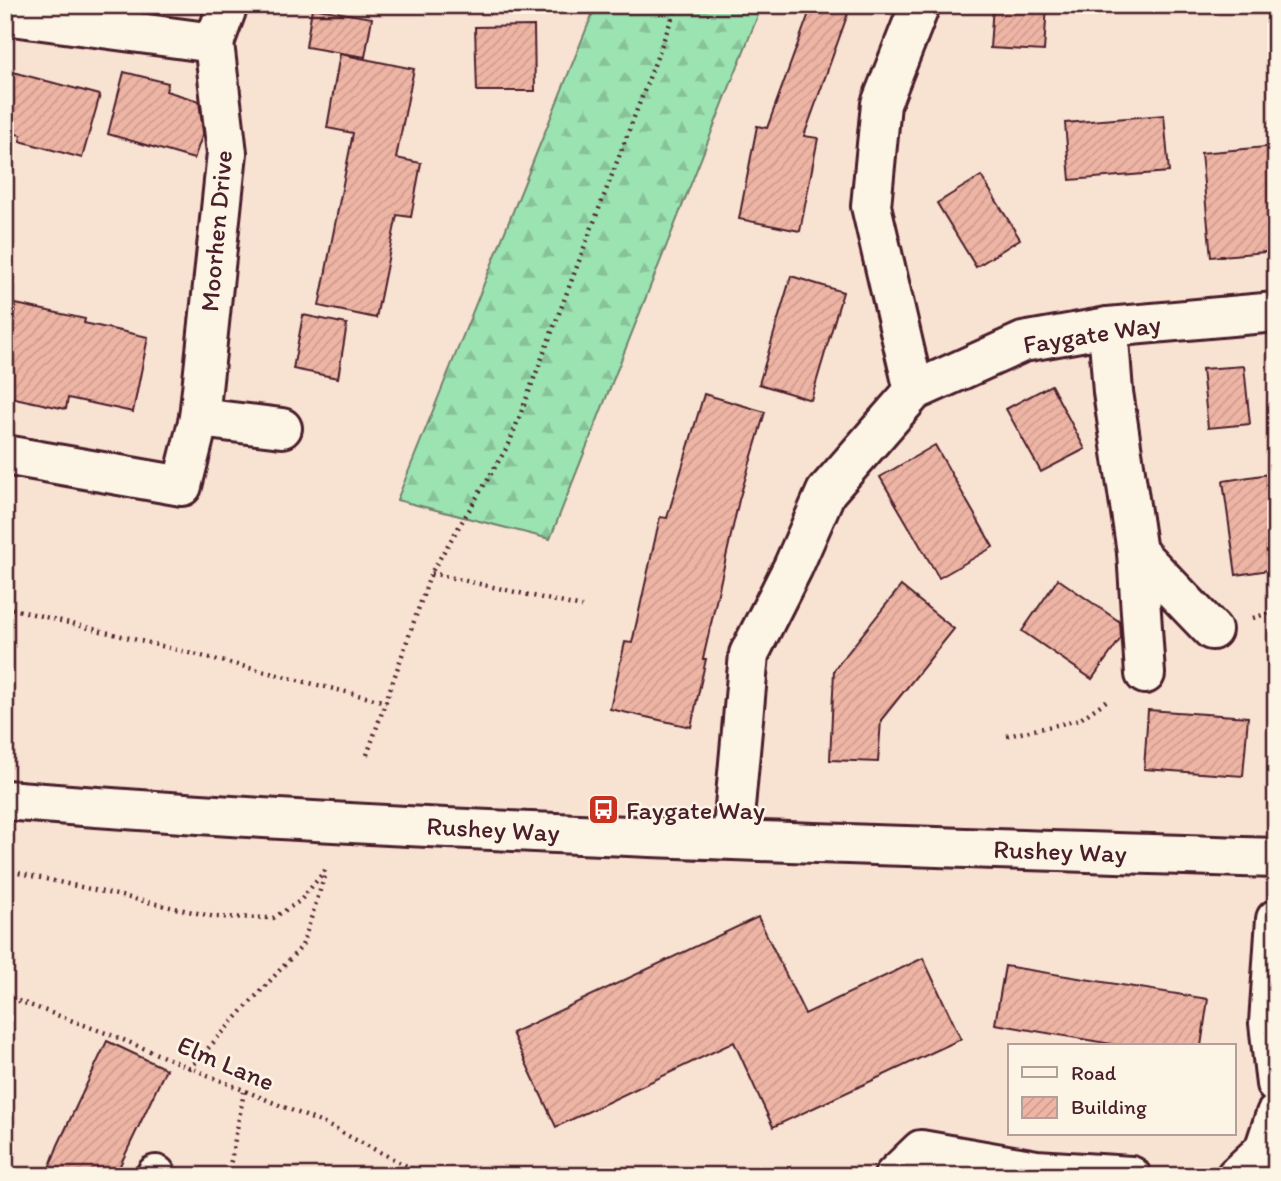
<svg xmlns="http://www.w3.org/2000/svg" width="1281" height="1181" viewBox="0 0 1281 1181" font-family="Itim,sans-serif">
	<defs>
		<pattern id="forest-firs" width="22" height="20" patternUnits="userSpaceOnUse" patternTransform="scale(1.75)"><rect width="22" height="20" fill="#9be3b1"/><path d="M5 1l3.5 6h-7zM16 11l3.5 6h-7z" fill="#87c298"/></pattern>
		<pattern id="building-hatch" width="6" height="6" patternUnits="userSpaceOnUse" patternTransform="scale(1.75)"><rect width="6" height="6" fill="#eeb5a5"/><path d="M-1 1l2-2M0 6l6-6M5 7l2-2" fill="none" stroke="#ce9b8e"/></pattern>
	</defs>
	<rect width="100%" height="100%" fill="#f8e2d2"/>
	<filter id="ink" filterUnits="userSpaceOnUse"><feTurbulence type="fractalNoise" baseFrequency=".0143" numOctaves="2"/><feDisplacementMap in="SourceGraphic" scale="14" xChannelSelector="R" yChannelSelector="G"/><feConvolveMatrix kernelMatrix="1 2 1 2 8 2 1 2 1" color-interpolation-filters="sRGB"/></filter>
	<g filter="url(#ink)">
		<polygon fill="url(#forest-firs)" stroke="#72816e" stroke-width="2" points="596,5 762,5 550,539 397,500"/>
		<g fill="url(#building-hatch)" stroke="#4a1f2b" stroke-width="2">
			<polygon points="812,5 851,5 804,136 818,138 800,231 739,219 757,126 767,128"/>
			<polygon points="993,5 1047,5 1044,51 990,48"/>
			<polygon points="312,8 372,18 365,57 306,47"/>
			<polygon points="534,26 535,91 477,91 475,27"/>
			<polygon points="340,54 414,69 396,158 421,163 411,217 397,215 376,318 319,306 353,133 327,128"/>
			<polygon points="5,70 100,95 82,158 20,141 21,135 5,132"/>
			<polygon points="124,72 168,83 166,91 199,101 203,133 194,159 108,134"/>
			<polygon points="1164,115 1169,172 1070,180 1065,123"/>
			<polygon points="1276,146 1276,251 1211,257 1201,153"/>
			<polygon points="981,176 1020,239 976,267 937,203"/>
			<polygon points="791,276 843,292 811,400 759,384"/>
			<polygon points="16,304 85,319 84,323 148,337 133,412 68,398 66,409 5,396 5,353"/>
			<polygon points="303,315 347,324 338,378 293,369"/>
			<polygon points="1244,366 1250,424 1208,428 1202,369"/>
			<polygon points="1051,385 1085,449 1041,472 1006,409"/>
			<polygon points="704,394 765,412 739,500 703,659 706,659 691,727 610,709 625,642 632,643 660,517 667,518"/>
			<polygon points="935,445 993,547 939,578 880,477"/>
			<polygon points="1276,473 1276,569 1236,575 1223,481"/>
			<polygon points="1058,579 1120,622 1121,638 1092,679 1022,631"/>
			<polygon points="901,586 954,629 881,720 878,762 830,760 834,670"/>
			<polygon points="1148,710 1248,717 1243,776 1144,769"/>
			<polygon points="758,917 805,1014 923,958 961,1039 773,1127 734,1042 556,1127 512,1033"/>
			<polygon points="1005,966 1208,999 1201,1046 1123,1046 995,1024"/>
			<polygon points="107,1041 166,1069 115,1176 46,1176 58,1145"/>
		</g>
		<g fill="none" stroke-linecap="round" stroke-linejoin="round">
			<defs>
				<g id="minor">
					<polyline points="5,15 214,43 228,5"/>
					<polyline points="1108,327 1113,392 1137,552 1145,674"/>
					<polyline points="914,391 871,206 881,104 920,5"/>
					<polyline points="199,418 282,428"/>
					<polyline points="5,455 182,486 199,418 227,153 214,43"/>
					<polyline points="1137,552 1212,630"/>
					<path d="M5,800C428,834 852,844 1276,858"/>
					<polyline points="732,839 749,654 793,567 826,492 914,391 1023,342 1108,327 1276,312"/>
					<polyline points="1276,919 1269,1023 1276,1084"/>
					<polyline points="156,1176 156,1175"/>
					<polyline points="894,1176 921,1150 1036,1170 1131,1176"/>
					<polyline points="1236,1176 1264,1150 1276,1114"/>
				</g>
			</defs>
			<use href="#minor" stroke="#4a1f2b" stroke-width="44"/>
			<g stroke="#4a1f2b" stroke-width="4.5" stroke-dasharray="2 5" stroke-linecap="butt">
				<polyline points="431,573 582,607"/>
				<polyline points="5,607 386,702"/>
				<polyline points="1253,618 1276,611"/>
				<polyline points="1007,736 1079,720 1109,699"/>
				<polyline points="367,755 431,573 509,444 677,5"/>
				<polyline points="5,870 215,917 273,918 300,901 327,868"/>
				<polyline points="5,996 114,1036 327,1125 426,1176"/>
				<polyline points="189,1069 302,946 326,872"/>
				<polyline points="228,1176 244,1092"/>
			</g>
			<use href="#minor" stroke="#fcf5e5" stroke-width="38"/>
		</g>
	</g>
	<defs>
		<symbol id="bus-square" viewBox="-11 -11 22 22"><rect x="-9" y="-9" width="18" height="18" rx="4" fill="#c8321e" stroke="#fcf5e5"/><path d="M-5-6H5V4H4V6H2V4H-2V6H-4V4H-5ZM-3.5-4V0h7V-4ZM-3.5 1.2v1.5H-2V1.2ZM2 1.2v1.5H3.5V1.2Z" fill="#fff"/></symbol>
	</defs>
	<g fill-rule="evenodd">
		<use href="#bus-square" x="586" y="792" width="35" height="35"/>
	</g>
	<g text-anchor="middle" stroke-width="5" stroke-linejoin="round" paint-order="stroke">
		<g font-size="26" fill="#4a1f2b" stroke="#fcf5e5">
			<text transform="translate(216 231) rotate(-85)" y="9">Moorhen Drive</text>
			<text transform="translate(1092 334) rotate(-9)" y="9">Faygate Way</text>
			<text transform="translate(493 829) rotate(3)" y="9">Rushey Way</text>
			<text transform="translate(1060 851) rotate(2)" y="9">Rushey Way</text>
			<text transform="translate(226 1063) rotate(23)" y="9">Elm Lane</text>
		</g>
		<g font-size="26" fill="#4a1f2b" stroke="#fcf5e5" text-anchor="start">
			<text x="626" y="819">Faygate Way</text>
		</g>
	</g>
	<rect width="1281" height="1181" fill="none" stroke="#fcf5e5" stroke-width="28"/>
	<rect x="14" y="14" width="1253" height="1153" fill="none" stroke="#4a1f2b" stroke-width="2.5" filter="url(#ink)"/>
	<rect x="1008" y="1044" width="228" height="91" fill="#fcf5e5" stroke="#b59f9b" stroke-width="2"/>
	<rect x="1022" y="1067" width="35" height="10" fill="#fcf5e5" stroke="#b59f9b" stroke-width="2"/>
	<text x="1071" y="1080" font-size="21" fill="#4a1f2b">Road</text>
	<rect x="1022" y="1097" width="35" height="21" fill="url(#building-hatch)" stroke="#b59f9b" stroke-width="2"/>
	<text x="1071" y="1114" font-size="21" fill="#4a1f2b">Building</text>
</svg>
